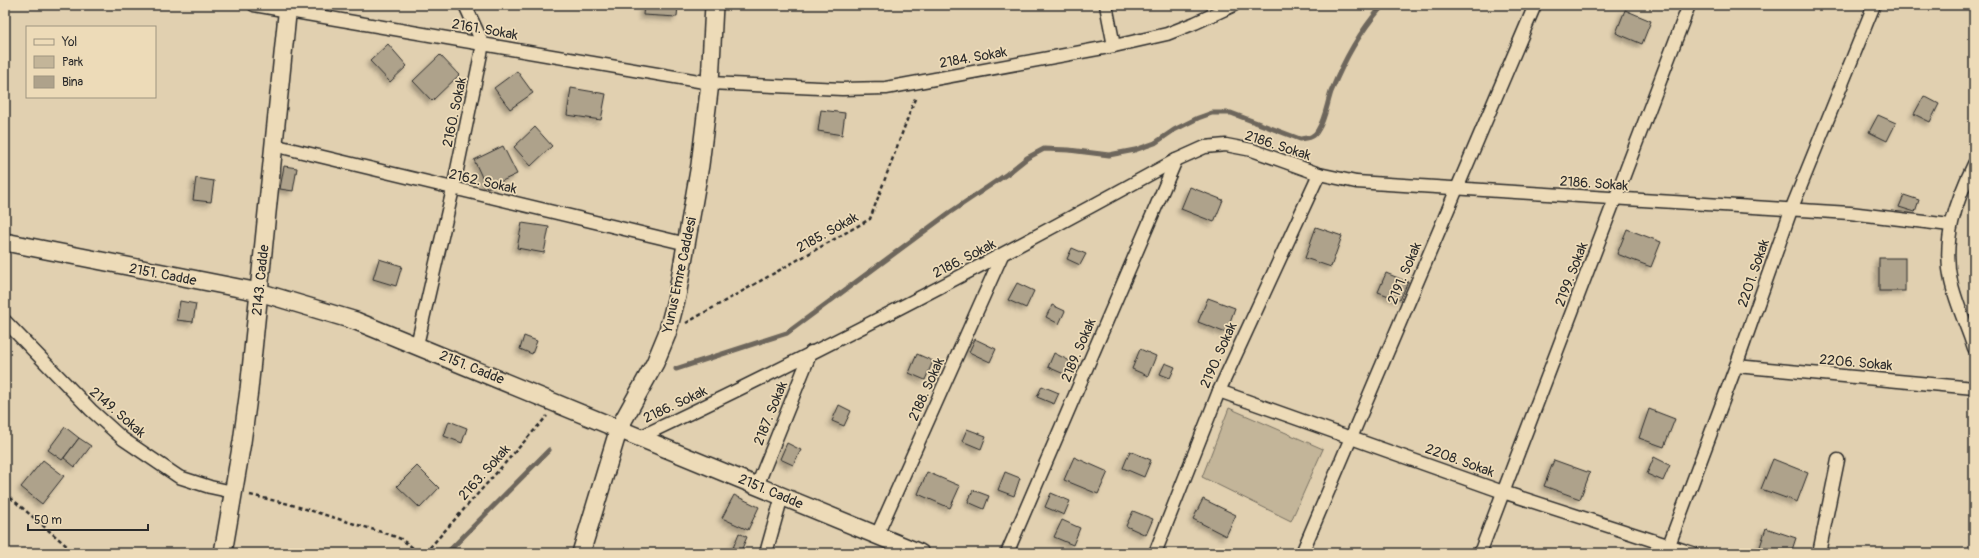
<svg xmlns="http://www.w3.org/2000/svg" width="1979" height="558" viewBox="0 0 1979 558" font-family="Pangolin,sans-serif">
	<defs>
		<filter id="shadow"><feDropShadow dx="-3.5" dy="3.5" stdDeviation="2" flood-color="#0004"/></filter>
	</defs>
	<rect width="100%" height="100%" fill="#e1d0b0"/>
	<filter id="ink" filterUnits="userSpaceOnUse"><feTurbulence type="fractalNoise" baseFrequency=".025" numOctaves="2"/><feDisplacementMap in="SourceGraphic" scale="8" xChannelSelector="R" yChannelSelector="G"/><feConvolveMatrix kernelMatrix="1 2 1 2 8 2 1 2 1" color-interpolation-filters="sRGB"/></filter>
	<g filter="url(#ink)">
		<polygon fill="#c3b599" stroke="#777062" points="1229,408 1323,449 1291,521 1202,477"/>
		<g fill="none" stroke-linecap="round" stroke-linejoin="round">
			<g stroke="#6d665b" stroke-width="5">
				<path d="M676,369L787,333L949,213L1007,174L1027,158L1044,149L1069,150L1109,155L1135,150L1155,143L1174,130L1198,118L1212,113H1231L1300,139C1308,138 1314,138 1318,130C1325,119 1327,104 1331,92C1345,58 1359,33 1383,5"/>
				<polyline points="447,553 549,450"/>
			</g>
		</g>
		<g fill="#aea28b" stroke="#2b2b2b" filter="url(#shadow)">
			<polygon points="644,5 678,5 677,17 643,15"/>
			<polygon points="1625,10 1651,21 1642,44 1616,33"/>
			<polygon points="388,44 407,66 390,82 370,61"/>
			<polygon points="440,55 459,75 432,101 413,81"/>
			<polygon points="517,71 533,93 510,109 494,88"/>
			<polygon points="571,88 606,94 601,120 567,115"/>
			<polygon points="1924,96 1939,104 1930,122 1914,114"/>
			<polygon points="821,110 845,113 842,135 818,131"/>
			<polygon points="1878,115 1896,123 1887,141 1869,132"/>
			<polygon points="535,127 552,146 531,166 514,147"/>
			<polygon points="503,146 517,174 487,188 474,160"/>
			<polygon points="284,166 297,168 293,191 280,189"/>
			<polygon points="196,178 214,181 211,202 193,200"/>
			<polygon points="1190,187 1223,200 1214,222 1181,209"/>
			<polygon points="1904,195 1919,200 1915,212 1899,207"/>
			<polygon points="522,223 549,227 544,253 517,248"/>
			<polygon points="1316,227 1342,236 1331,267 1305,258"/>
			<polygon points="1627,229 1661,242 1651,267 1617,254"/>
			<polygon points="1072,248 1086,254 1080,265 1067,259"/>
			<rect x="1879" y="258" width="26" height="33"/>
			<polygon points="379,259 402,266 396,286 373,279"/>
			<polygon points="1386,273 1408,282 1400,300 1378,292"/>
			<polygon points="1017,283 1034,291 1026,308 1008,300"/>
			<polygon points="1208,298 1235,308 1226,333 1198,322"/>
			<polygon points="180,301 196,304 193,322 177,320"/>
			<polygon points="1052,305 1065,311 1059,324 1046,317"/>
			<polygon points="524,336 537,341 532,354 520,349"/>
			<polygon points="975,339 996,349 990,362 969,352"/>
			<polygon points="1140,349 1156,356 1148,376 1132,369"/>
			<polygon points="1054,353 1070,361 1064,374 1048,367"/>
			<polygon points="917,354 933,361 925,380 909,373"/>
			<polygon points="1165,363 1175,367 1170,378 1160,374"/>
			<polygon points="1042,386 1059,393 1054,404 1037,397"/>
			<polygon points="839,405 851,411 844,426 832,421"/>
			<polygon points="1649,409 1675,419 1664,447 1639,438"/>
			<polygon points="449,421 467,428 462,443 444,436"/>
			<polygon points="65,427 79,438 62,460 48,450"/>
			<polygon points="967,429 986,436 981,449 962,441"/>
			<polygon points="79,438 91,446 75,467 64,458"/>
			<polygon points="787,443 801,450 793,465 780,459"/>
			<polygon points="1130,451 1151,460 1144,477 1123,468"/>
			<polygon points="1074,457 1108,472 1098,494 1064,480"/>
			<polygon points="1654,457 1670,465 1663,481 1647,474"/>
			<polygon points="1773,459 1808,473 1797,502 1761,489"/>
			<polygon points="43,460 64,476 42,504 21,487"/>
			<polygon points="1554,460 1590,473 1580,499 1544,486"/>
			<polygon points="417,466 439,488 420,508 397,486"/>
			<polygon points="927,472 960,486 950,508 918,494"/>
			<polygon points="1005,472 1020,478 1014,496 998,490"/>
			<polygon points="973,490 989,496 984,509 968,502"/>
			<polygon points="1051,493 1070,501 1064,515 1045,507"/>
			<polygon points="734,495 759,507 748,530 722,518"/>
			<polygon points="1203,499 1236,515 1226,536 1193,519"/>
			<polygon points="1133,511 1153,519 1146,535 1126,526"/>
			<polygon points="1062,520 1080,528 1073,545 1054,537"/>
			<polygon points="1766,528 1796,538 1791,553 1758,553"/>
			<polygon points="739,533 747,537 740,553 731,553"/>
		</g>
		<g fill="none" stroke-linecap="round" stroke-linejoin="round">
			<defs>
				<g id="street">
					<polyline points="254,5 710,83 842,89 886,88 1114,46 1167,34 1195,23 1234,5"/>
					<polyline points="1106,5 1114,46"/>
					<polyline points="273,145 687,244"/>
					<path d="M1974,164C1956,201 1942,240 1951,281C1956,304 1967,326 1974,348"/>
					<polyline points="5,321 91,410 123,439 179,477 210,487 233,492"/>
					<polyline points="417,345 453,189 483,44 465,5"/>
					<polyline points="1736,366 1974,388"/>
					<polyline points="1219,391 1503,492 1692,553"/>
					<path d="M640,437C822,351 1000,257 1176,160L1205,147L1226,145L1252,150L1319,174L1356,182L1850,213L1950,225"/>
					<polyline points="757,486 811,352"/>
					<polyline points="877,535 1002,255"/>
					<polyline points="766,553 782,496"/>
					<polyline points="1007,553 1176,160"/>
					<polyline points="1155,553 1219,391 1319,174"/>
					<polyline points="1302,553 1535,5"/>
					<polyline points="1480,553 1689,5"/>
					<polyline points="1666,553 1736,366 1791,210 1874,5"/>
					<polyline points="1819,553 1838,460"/>
				</g>
				<g id="secondary">
					<polyline points="5,242 259,292 356,321 920,553"/>
					<polyline points="223,553 242,442 249,390 288,5"/>
					<polyline points="581,553 619,428 655,363 667,334 677,296 700,165 710,83 714,5"/>
				</g>
			</defs>
			<use href="#street" stroke="#2b2b2b" stroke-width="15"/>
			<use href="#secondary" stroke="#2b2b2b" stroke-width="20"/>
			<g stroke="#2b2b2b" stroke-width="2.5" stroke-dasharray="4 3" stroke-linecap="butt">
				<polyline points="686,323 870,219 916,96"/>
				<polyline points="5,493 75,553"/>
				<polyline points="250,495 289,504 388,534 401,539 420,553"/>
				<polyline points="425,553 547,416"/>
			</g>
			<use href="#street" stroke="#eddbb8" stroke-width="12"/>
			<use href="#secondary" stroke="#eddbb8" stroke-width="17"/>
		</g>
	</g>
	<g text-anchor="middle" stroke-width="3.5" stroke-linejoin="round" paint-order="stroke">
		<g font-size="14" fill="#2b2b2b" stroke="#eddbb8">
			<text transform="translate(485 29) rotate(10)" y="5">2161. Sokak</text>
			<text transform="translate(973 57) rotate(-10)" y="5">2184. Sokak</text>
			<text transform="translate(454 112) rotate(-78)" y="5">2160. Sokak</text>
			<text transform="translate(1278 145) rotate(18)" y="5">2186. Sokak</text>
			<text transform="translate(483 181) rotate(13)" y="5">2162. Sokak</text>
			<text transform="translate(1594 183) rotate(4)" y="5">2186. Sokak</text>
			<text transform="translate(827 232) rotate(-29)" y="5">2185. Sokak</text>
			<text transform="translate(964 258) rotate(-27)" y="5">2186. Sokak</text>
			<text transform="translate(1404 273) rotate(-67)" y="5">2191. Sokak</text>
			<text transform="translate(1753 273) rotate(-71)" y="5">2201. Sokak</text>
			<text transform="translate(163 274) rotate(11)" y="5">2151. Cadde</text>
			<text transform="translate(1571 274) rotate(-69)" y="5">2199. Sokak</text>
			<text transform="translate(679 275) rotate(-78)" y="5">Yunus Emre Caddesi</text>
			<text transform="translate(260 280) rotate(-84)" y="5">2143. Cadde</text>
			<text transform="translate(1078 350) rotate(-67)" y="5">2189. Sokak</text>
			<text transform="translate(1218 355) rotate(-66)" y="5">2190. Sokak</text>
			<text transform="translate(1856 362) rotate(5)" y="5">2206. Sokak</text>
			<text transform="translate(472 367) rotate(22)" y="5">2151. Cadde</text>
			<text transform="translate(926 389) rotate(-66)" y="5">2188. Sokak</text>
			<text transform="translate(675 404) rotate(-25)" y="5">2186. Sokak</text>
			<text transform="translate(118 412) rotate(41)" y="5">2149. Sokak</text>
			<text transform="translate(770 413) rotate(-68)" y="5">2187. Sokak</text>
			<text transform="translate(1460 460) rotate(20)" y="5">2208. Sokak</text>
			<text transform="translate(484 472) rotate(-48)" y="5">2163. Sokak</text>
			<text transform="translate(771 491) rotate(23)" y="5">2151. Cadde</text>
		</g>
	</g>
	<rect width="1979" height="558" fill="none" stroke="#eddbb8" stroke-width="20"/>
	<rect x="10" y="10" width="1959" height="538" fill="none" stroke="#2b2b2b" stroke-width="1.5" filter="url(#ink)"/>
	<rect x="26" y="26" width="130" height="72" fill="#eddbb8" stroke="#9f9580"/>
	<rect x="34" y="39" width="20" height="6" fill="#eddbb8" stroke="#9f9580"/>
	<text x="62" y="46" font-size="12" fill="#2b2b2b">Yol</text>
	<rect x="34" y="56" width="20" height="12" fill="#c3b599" stroke="#9f9580"/>
	<text x="62" y="66" font-size="12" fill="#2b2b2b">Park</text>
	<rect x="34" y="76" width="20" height="12" fill="#aea28b" stroke="#9f9580"/>
	<text x="62" y="86" font-size="12" fill="#2b2b2b">Bina</text>
	<path d="M28 524v6h120v-6" fill="none" stroke="#2b2b2b" stroke-width="2"/>
	<text x="34" y="524" font-size="12" fill="#2b2b2b" stroke="#eddbb8" stroke-width="3" paint-order="stroke">50 m</text>
</svg>
